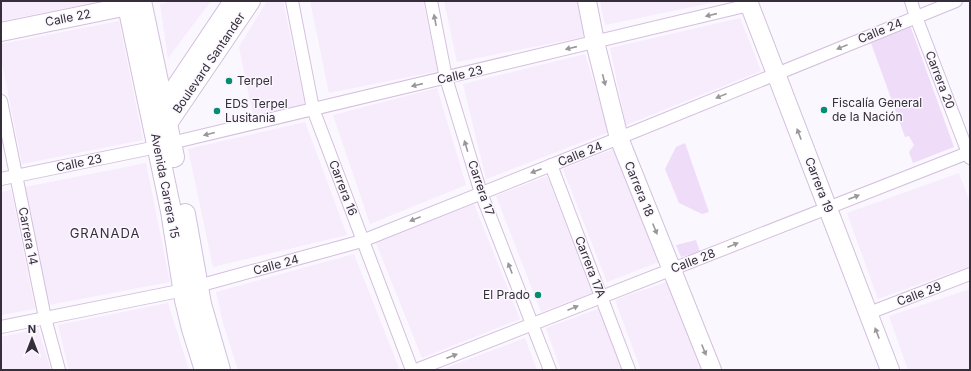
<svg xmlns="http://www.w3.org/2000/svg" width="971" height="371" viewBox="0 0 971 371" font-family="Inter,sans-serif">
	<rect width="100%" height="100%" fill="#fbf7fe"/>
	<g fill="#f6ecfc">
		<polygon points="1,1 102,1 1,21"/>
		<polygon points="174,1 211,1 168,58 160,4"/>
		<polygon points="267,1 283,1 305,105 253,116 239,47"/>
		<polygon points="310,1 423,1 438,71 329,93"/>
		<polygon points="444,1 577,1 584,37 457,62"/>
		<polygon points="600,1 721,1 605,25"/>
		<polygon points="740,18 761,71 626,125 610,48"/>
		<polygon points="119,21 143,140 22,164 1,58 1,44"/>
		<polygon points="585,54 609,132 486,179 463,84"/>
		<polygon points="437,88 466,185 370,224 333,115"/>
		<polygon points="305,122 347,235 213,267 188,149"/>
		<polygon points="614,149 659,262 607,282 563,169"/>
		<polygon points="146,163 170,282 49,305 25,187"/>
		<polygon points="959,173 970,203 970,266 878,299 847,213"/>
		<polygon points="547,176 592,293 541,312 496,196"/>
		<polygon points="11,190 35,309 1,315 1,192"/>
		<polygon points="474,204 520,319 422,358 376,243"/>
		<polygon points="354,254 399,368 394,370 238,370 223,323 216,292"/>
		<polygon points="669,281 702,370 641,370 615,300"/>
		<polygon points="970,289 970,370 908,370 889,316"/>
		<polygon points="168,303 189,370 69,370 58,325"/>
		<polygon points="600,308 623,370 561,370 546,328"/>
		<polygon points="38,329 51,370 1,370 1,337"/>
		<polygon points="525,338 537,370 440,370"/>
	</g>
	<g fill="#efdcf9">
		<polygon points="910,25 954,147 913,163 909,152 914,145 909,136 905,137 871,43"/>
		<polygon points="685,143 709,212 702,214 679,203 665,169 676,147"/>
		<polygon points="696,240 700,252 681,257 676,245"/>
	</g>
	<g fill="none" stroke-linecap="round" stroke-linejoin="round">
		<defs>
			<g id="street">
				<polyline points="292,1 313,109 412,370"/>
				<polyline points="431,1 446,78 481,193 550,370"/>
				<polyline points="911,1 916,17 970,158"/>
				<polyline points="1,101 45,318 59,370"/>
				<polyline points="171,143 749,5"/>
				<polyline points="551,165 629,370"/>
				<polyline points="1,179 157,147"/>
				<polyline points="198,286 362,241 619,138 956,1"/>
				<polyline points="869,313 970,274"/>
				<polyline points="1,327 184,290"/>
				<polyline points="416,370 970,152"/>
			</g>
			<g id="secondary">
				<polyline points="587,1 595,42 619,138 712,370"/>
				<polyline points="748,1 890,370"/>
				<polyline points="1,32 128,6 134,1"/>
				<polyline points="158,113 233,1"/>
				<polyline points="167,125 251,1"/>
			</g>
			<g id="primary">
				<polyline points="127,1 171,211 185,300 192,329 205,370"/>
				<polyline points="141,1 174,157"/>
				<polyline points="185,214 201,304 220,370"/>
			</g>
		</defs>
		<use href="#street" stroke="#d4bfde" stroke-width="14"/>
		<use href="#secondary" stroke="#d4bfde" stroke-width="20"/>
		<use href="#primary" stroke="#d4bfde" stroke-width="22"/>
		<use href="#street" stroke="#fff" stroke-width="12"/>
		<use href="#secondary" stroke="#fff" stroke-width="18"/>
		<use href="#primary" stroke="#fff" stroke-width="20"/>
	</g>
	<defs><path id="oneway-solid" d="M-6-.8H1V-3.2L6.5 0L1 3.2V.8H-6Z"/></defs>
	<g fill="#9a969c">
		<use href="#oneway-solid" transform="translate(711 15) rotate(167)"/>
		<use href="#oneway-solid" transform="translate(435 20) rotate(-101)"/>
		<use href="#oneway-solid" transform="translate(842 47) rotate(158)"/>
		<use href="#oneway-solid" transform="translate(571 48) rotate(167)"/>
		<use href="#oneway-solid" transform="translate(604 80) rotate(76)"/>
		<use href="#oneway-solid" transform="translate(417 85) rotate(167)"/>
		<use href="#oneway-solid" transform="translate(721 96) rotate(158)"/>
		<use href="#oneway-solid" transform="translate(209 134) rotate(166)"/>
		<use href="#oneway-solid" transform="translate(799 134) rotate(-111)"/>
		<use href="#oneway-solid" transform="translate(466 146) rotate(-107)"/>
		<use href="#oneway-solid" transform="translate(536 171) rotate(159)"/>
		<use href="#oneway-solid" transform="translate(854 197) rotate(-21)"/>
		<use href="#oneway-solid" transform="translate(415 219) rotate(158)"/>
		<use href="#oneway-solid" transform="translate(655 229) rotate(68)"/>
		<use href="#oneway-solid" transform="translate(733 245) rotate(-22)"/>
		<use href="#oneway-solid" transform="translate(510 268) rotate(-111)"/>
		<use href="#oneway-solid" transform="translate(573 308) rotate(-22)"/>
		<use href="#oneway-solid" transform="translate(877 333) rotate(-111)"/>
		<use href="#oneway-solid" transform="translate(704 350) rotate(68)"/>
		<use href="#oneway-solid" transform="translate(452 356) rotate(-21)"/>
	</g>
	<g fill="#078c72" stroke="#fbf7fe" stroke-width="1.5">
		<circle cx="229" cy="81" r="4"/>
		<circle cx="824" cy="110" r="4"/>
		<circle cx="217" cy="111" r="4"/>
		<circle cx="538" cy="295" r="4"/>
	</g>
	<g text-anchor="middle" stroke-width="3" stroke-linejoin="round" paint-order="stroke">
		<g font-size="12" fill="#362e3a" stroke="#fbf7fe">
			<text transform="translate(68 18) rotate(-11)" y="4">Calle 22</text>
			<text transform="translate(880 31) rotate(-22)" y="4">Calle 24</text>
			<text transform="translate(209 63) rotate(-56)" y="4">Boulevard Santander</text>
			<text transform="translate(460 75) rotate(-13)" y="4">Calle 23</text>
			<text transform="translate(940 80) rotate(69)" y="4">Carrera 20</text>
			<text transform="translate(580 154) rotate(-22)" y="4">Calle 24</text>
			<text transform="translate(79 163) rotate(-12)" y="4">Calle 23</text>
			<text transform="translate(819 185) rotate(69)" y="4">Carrera 19</text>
			<text transform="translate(165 186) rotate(79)" y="4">Avenida Carrera 15</text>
			<text transform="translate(343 188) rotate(69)" y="4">Carrera 16</text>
			<text transform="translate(481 188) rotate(71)" y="4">Carrera 17</text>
			<text transform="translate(639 189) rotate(68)" y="4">Carrera 18</text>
			<text transform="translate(28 236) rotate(79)" y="4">Carrera 14</text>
			<text transform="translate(693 261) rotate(-21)" y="4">Calle 28</text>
			<text transform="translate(276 265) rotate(-15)" y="4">Calle 24</text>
			<text transform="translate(590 267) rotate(69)" y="4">Carrera 17A</text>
			<text transform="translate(919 294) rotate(-21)" y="4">Calle 29</text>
		</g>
		<g font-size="12" fill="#362e3a" stroke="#fbf7fe" text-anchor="start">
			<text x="237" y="85">Terpel</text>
			<text x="832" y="107">Fiscalía General<tspan x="832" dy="14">de la Nación</tspan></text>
			<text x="225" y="108">EDS Terpel<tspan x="225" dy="14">Lusitania</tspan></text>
			<text x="530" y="299" text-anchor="end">El Prado</text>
		</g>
		<g font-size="13" letter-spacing="1" fill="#362e3a" stroke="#fbf7fe">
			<text x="105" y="238">GRANADA</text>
		</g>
	</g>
	<rect width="971" height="371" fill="none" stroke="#362e3a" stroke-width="4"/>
	<g transform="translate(32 339)" stroke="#fbf7fe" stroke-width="3" paint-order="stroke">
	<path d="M0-3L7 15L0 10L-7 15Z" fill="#362e3a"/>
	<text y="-6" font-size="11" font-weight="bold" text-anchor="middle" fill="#362e3a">N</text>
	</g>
</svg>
